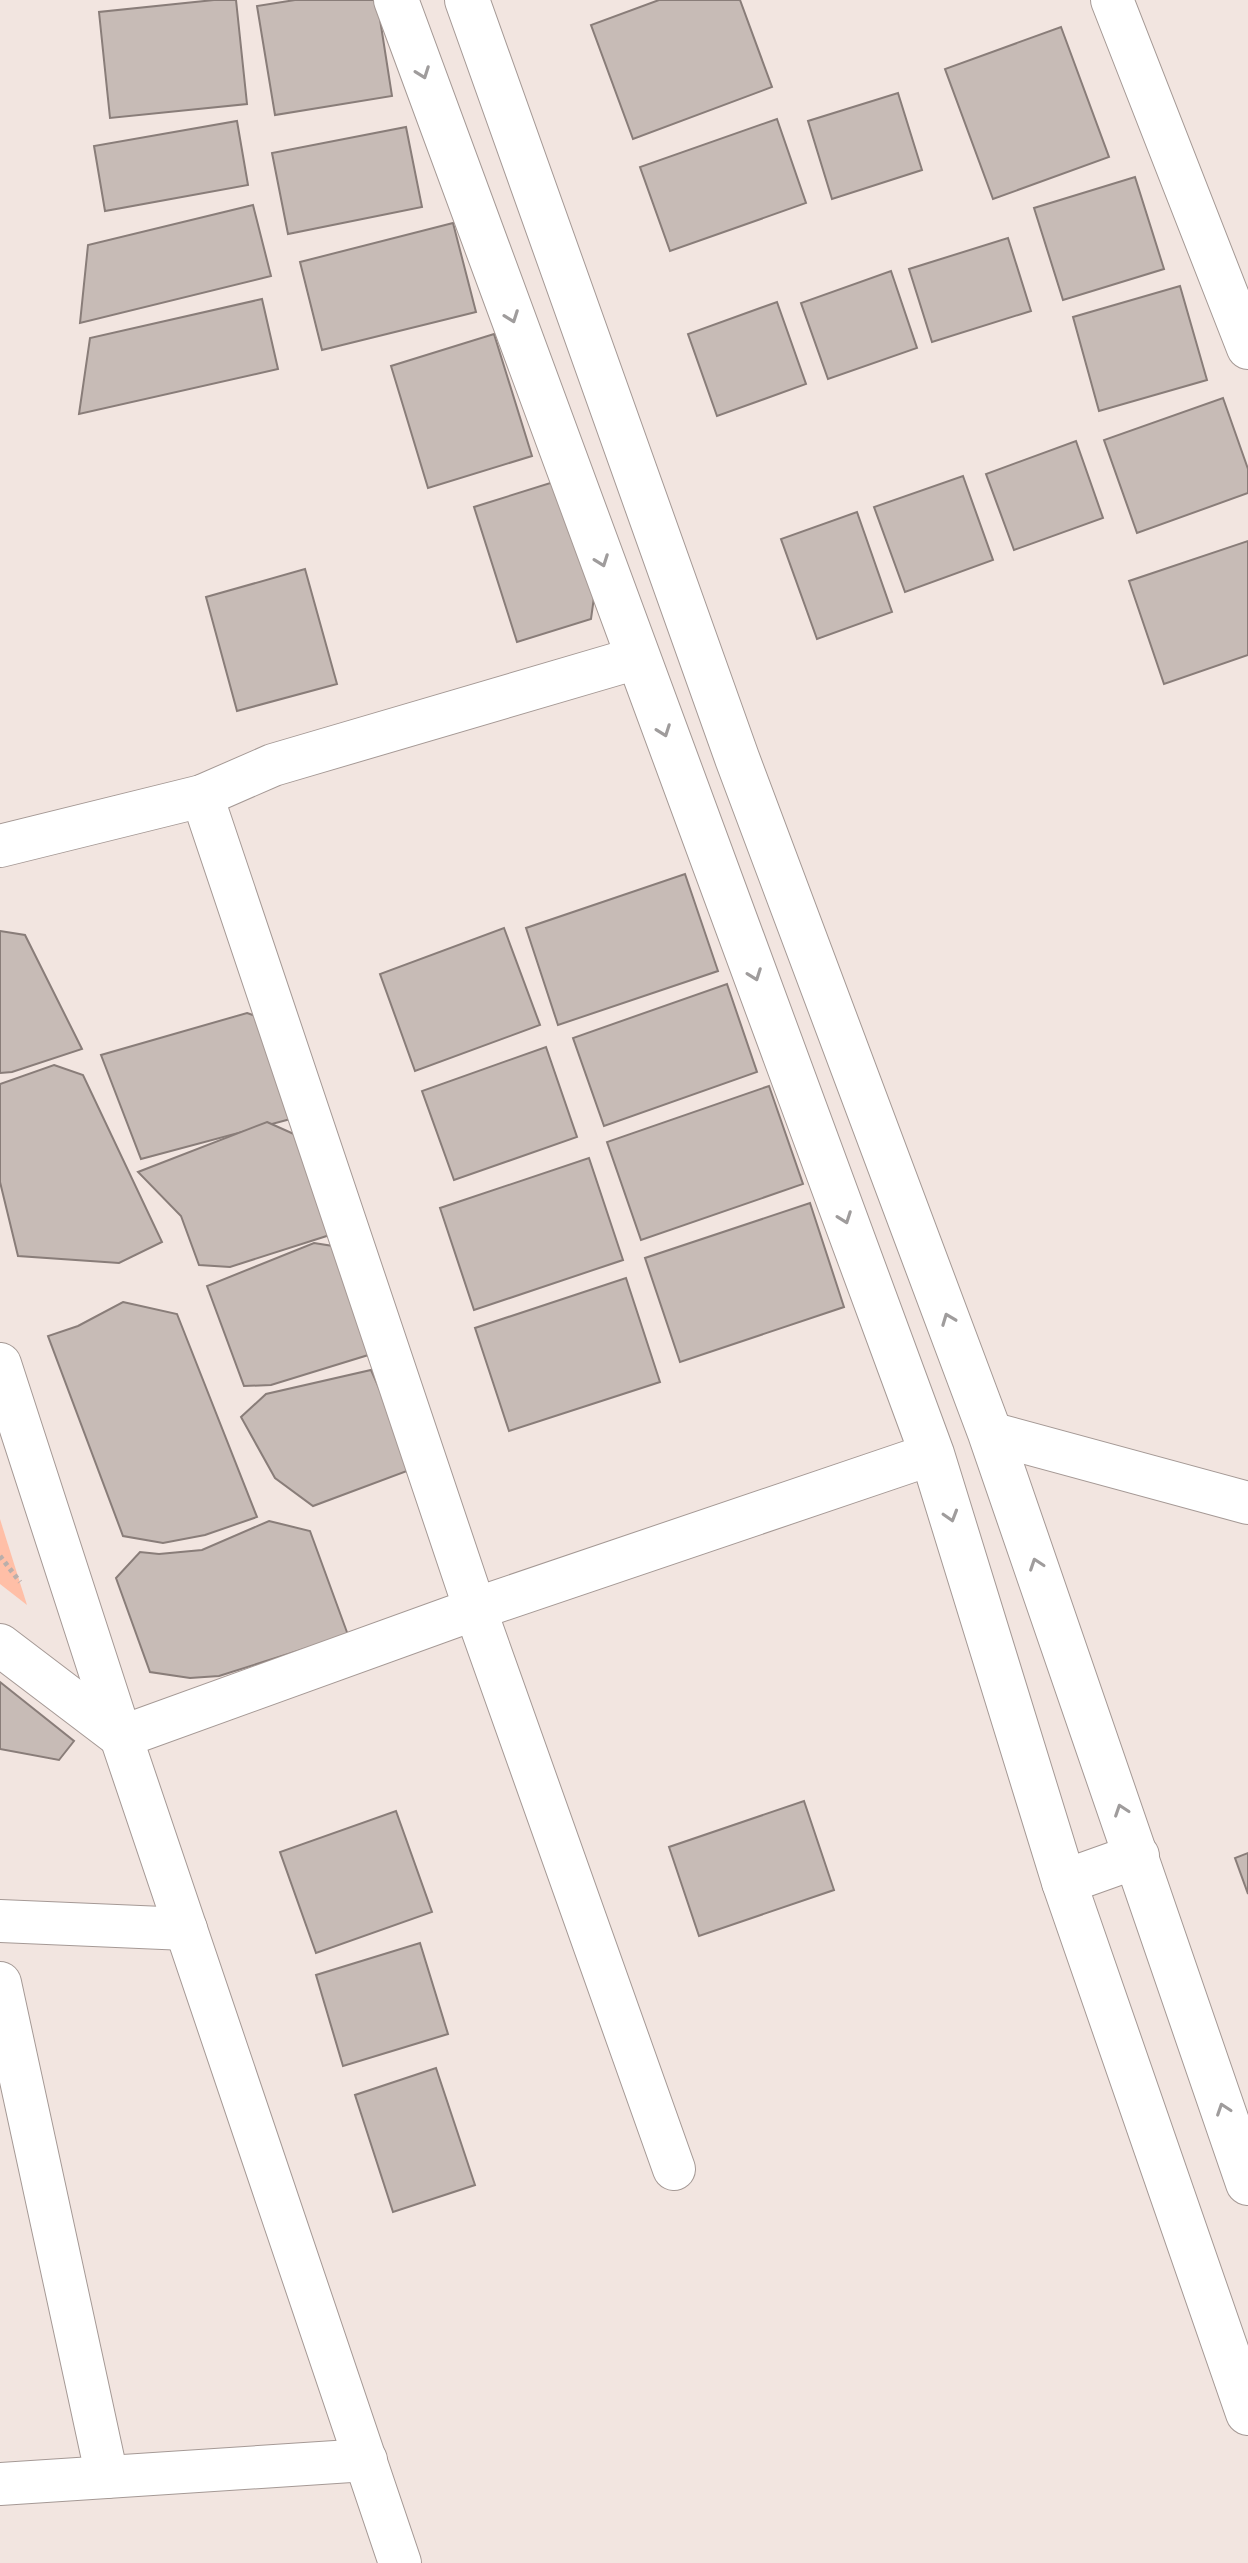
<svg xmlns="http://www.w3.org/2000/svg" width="1248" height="2563" viewBox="0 0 1248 2563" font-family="Manrope,sans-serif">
	<rect width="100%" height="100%" fill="#f2e5e0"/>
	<polygon fill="#ffbfa7" points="0,1519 27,1605 0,1584"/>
	<g fill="#c7bbb6" stroke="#897d79" stroke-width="2">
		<polygon points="214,0 236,0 247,104 110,118 99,12"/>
		<polygon points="295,0 377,0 392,96 275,115 257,6"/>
		<polygon points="659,0 740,0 772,87 633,139 591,25"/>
		<polygon points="1061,27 1109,157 993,199 945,69"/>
		<polygon points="898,93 922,170 832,199 808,121"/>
		<polygon points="777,119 806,203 670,251 640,167"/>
		<polygon points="237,121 248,185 105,211 94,146"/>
		<polygon points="406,127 422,207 288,234 272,153"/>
		<polygon points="1135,177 1164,269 1063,300 1034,208"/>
		<polygon points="253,205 271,276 80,323 88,245"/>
		<polygon points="453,223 476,312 322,350 300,262"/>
		<polygon points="1008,238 1031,311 932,342 909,269"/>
		<polygon points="891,271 917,348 828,379 801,303"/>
		<polygon points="1180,286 1207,380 1099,411 1073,317"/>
		<polygon points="262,299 278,369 79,414 90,338"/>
		<polygon points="777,302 806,384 717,416 688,334"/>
		<polygon points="494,334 532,456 428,488 391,366"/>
		<polygon points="1223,398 1248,469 1248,493 1137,533 1104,440"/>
		<polygon points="1076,441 1103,518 1014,550 986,474"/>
		<polygon points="963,476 993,560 905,592 874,507"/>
		<polygon points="560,480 595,590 591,619 517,642 474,507"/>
		<polygon points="857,512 892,612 817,639 781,539"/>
		<polygon points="1248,541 1248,655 1164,684 1129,581"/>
		<polygon points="305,569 337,684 237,711 206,597"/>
		<polygon points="685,874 718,971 558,1025 526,928"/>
		<polygon points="504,928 540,1025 415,1071 380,974"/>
		<polygon points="0,931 25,935 82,1049 12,1072 0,1073"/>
		<polygon points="727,984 757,1072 604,1126 573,1038"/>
		<polygon points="247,1013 264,1019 298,1117 141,1159 101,1055"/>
		<polygon points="546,1047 577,1137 454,1180 422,1091"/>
		<polygon points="54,1065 83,1075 162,1242 119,1263 18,1256 0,1182 0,1084"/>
		<polygon points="769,1086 803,1184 641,1240 607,1142"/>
		<polygon points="267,1122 305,1139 336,1233 230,1267 199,1265 181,1216 138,1172"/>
		<polygon points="589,1158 623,1260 474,1310 440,1208"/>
		<polygon points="810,1203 844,1307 680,1362 645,1258"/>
		<polygon points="314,1243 339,1247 378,1352 271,1385 244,1386 207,1286"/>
		<polygon points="626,1278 660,1382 509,1431 475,1328"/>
		<polygon points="123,1302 177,1314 257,1517 205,1535 163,1543 123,1536 48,1336 78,1326"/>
		<polygon points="371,1370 415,1468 313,1506 275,1478 241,1417 266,1394"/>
		<polygon points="269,1521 310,1531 348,1635 219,1676 190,1678 150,1672 116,1578 140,1552 159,1554 202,1550"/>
		<polygon points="0,1682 74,1741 59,1760 0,1749"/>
		<polygon points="804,1801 834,1890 699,1936 669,1847"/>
		<polygon points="396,1811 432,1912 316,1953 280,1852"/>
		<polygon points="1248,1853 1248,1894 1235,1858"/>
		<polygon points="420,1943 448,2034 343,2066 316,1975"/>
		<polygon points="436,2068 475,2185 393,2212 355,2095"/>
	</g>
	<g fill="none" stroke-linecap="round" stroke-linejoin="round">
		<defs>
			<g id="street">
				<polyline points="1112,0 1248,348"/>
				<polyline points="202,796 475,1609 674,2169"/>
				<polyline points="0,846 202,796 273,765 637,658"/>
				<polyline points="0,1364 121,1737 400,2563"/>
				<polyline points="990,1433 1248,1503"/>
				<polyline points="0,1645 121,1737 475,1609 932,1454"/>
				<polyline points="0,1921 186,1929"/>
				<polyline points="0,1983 107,2477"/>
				<polyline points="0,2484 366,2460"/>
			</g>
			<g id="primary">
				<polyline points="396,0 932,1454 1064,1882 1248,2413"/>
				<polyline points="467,0 737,758 990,1433 1248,2183"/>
				<polyline points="1064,1882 1137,1856"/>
			</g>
		</defs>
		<use href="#street" stroke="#a59995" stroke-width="44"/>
		<use href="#primary" stroke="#a59995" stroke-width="46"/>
		<polyline stroke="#baafab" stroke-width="5" stroke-dasharray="4 4" stroke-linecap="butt" points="0,1556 20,1582"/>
		<use href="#street" stroke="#fff" stroke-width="42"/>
		<use href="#primary" stroke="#fff" stroke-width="44"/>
	</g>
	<defs><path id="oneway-chevron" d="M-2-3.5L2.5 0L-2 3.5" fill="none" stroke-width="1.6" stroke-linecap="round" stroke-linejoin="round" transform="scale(2)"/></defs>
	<g stroke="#9f9c9c">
		<use href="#oneway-chevron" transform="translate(423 73) rotate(70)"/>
		<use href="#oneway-chevron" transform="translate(512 317) rotate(70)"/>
		<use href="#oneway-chevron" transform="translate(602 561) rotate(70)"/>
		<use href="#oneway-chevron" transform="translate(664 731) rotate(70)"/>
		<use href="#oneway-chevron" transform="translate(755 975) rotate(70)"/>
		<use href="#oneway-chevron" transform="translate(845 1218) rotate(70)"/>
		<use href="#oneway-chevron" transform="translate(948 1319) rotate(-111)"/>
		<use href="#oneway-chevron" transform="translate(951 1516) rotate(73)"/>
		<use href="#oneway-chevron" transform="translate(1036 1564) rotate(-109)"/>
		<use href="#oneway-chevron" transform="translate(1121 1810) rotate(-109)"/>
		<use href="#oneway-chevron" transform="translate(1223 2109) rotate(-109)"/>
	</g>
</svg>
